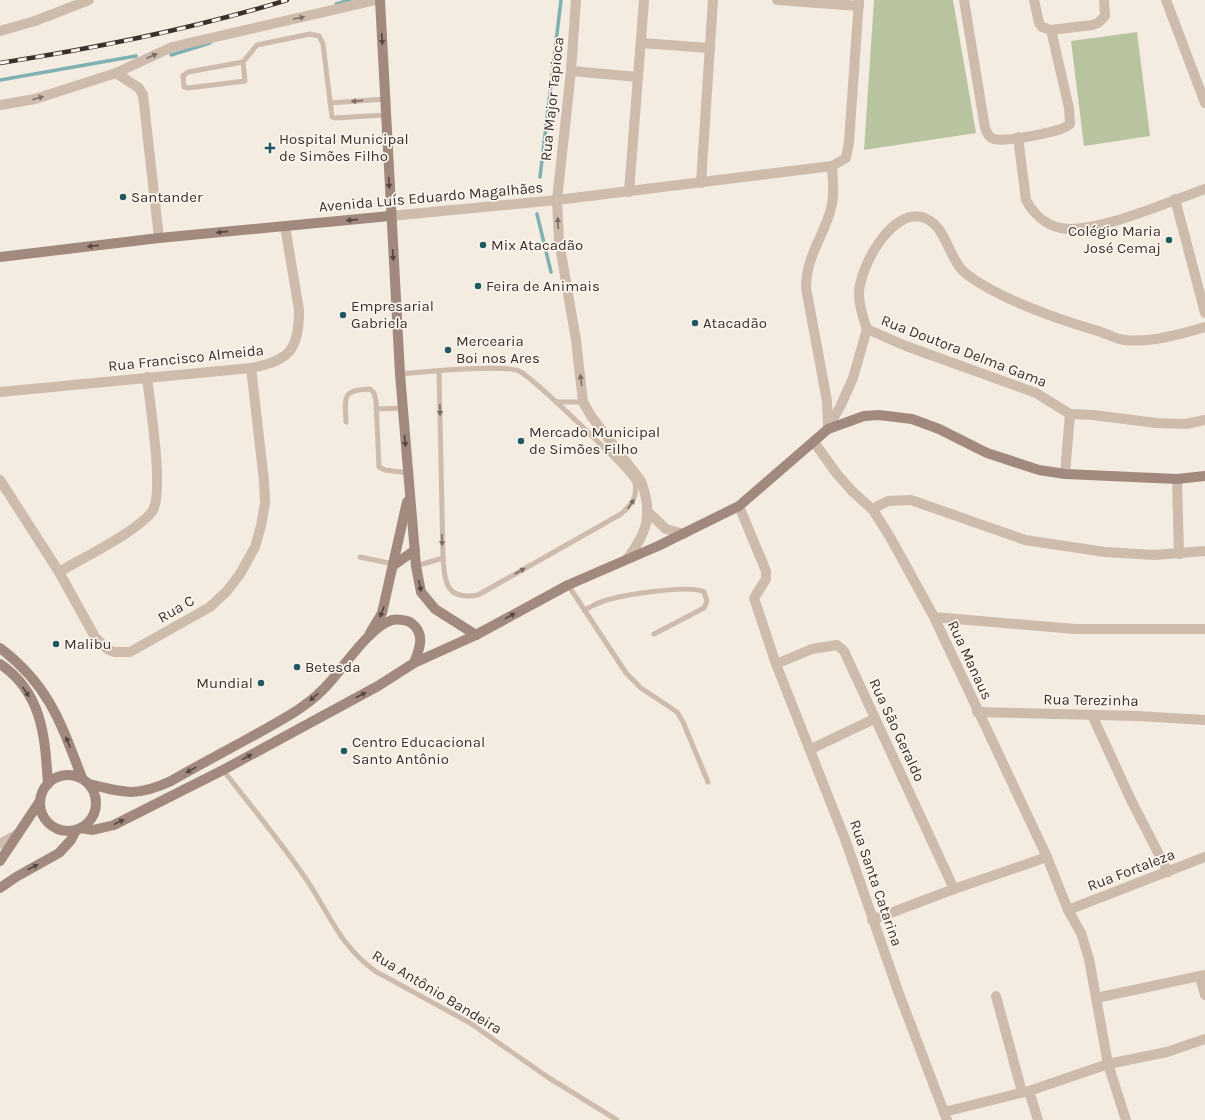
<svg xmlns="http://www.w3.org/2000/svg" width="1205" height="1120" viewBox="0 0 1205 1120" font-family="Karla,sans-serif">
	<rect width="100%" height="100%" fill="#f4ebe1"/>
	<g fill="#b8c4a0">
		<polygon points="874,0 953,0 976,133 864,150"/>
		<polygon points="1137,32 1150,136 1084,146 1071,41"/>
	</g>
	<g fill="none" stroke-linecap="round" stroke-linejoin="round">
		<g stroke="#7fb0b2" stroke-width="3.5">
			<polyline points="336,4 350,0"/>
			<polyline points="171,55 210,43"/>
			<polyline points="0,80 136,56"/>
			<polyline points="540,177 561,0"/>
			<polyline points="537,214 551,272"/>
		</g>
		<g stroke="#cdbbac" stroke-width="5">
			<polyline points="243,62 188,72 183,76 184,87 188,88 245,81 243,62 257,45 310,34 319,36 323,44 332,117 335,118 385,115"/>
			<polyline points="330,103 385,99"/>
			<path d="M400,374C422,372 503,364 519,371C533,378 631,471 635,483C638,497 631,505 621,514L478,595C447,600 445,585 443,558L439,371"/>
			<polyline points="556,402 583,402"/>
			<polyline points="376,409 403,408"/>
			<path d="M346,422C345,397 341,390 370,389L374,393L376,401L379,467L385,470L408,473"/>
			<polyline points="360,557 394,564"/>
			<polyline points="416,566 443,558"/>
			<polyline points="568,585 626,673 641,688 677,712 683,722 708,782"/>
			<path d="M584,610C591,607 597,603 604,601C621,595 691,584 704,592L707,601L704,608L654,634"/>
			<path d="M223,770C251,806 280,841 306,879C330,914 339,945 375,971L470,1023L549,1078L617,1120"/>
		</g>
		<g stroke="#cdbbac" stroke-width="10">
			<path d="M576,0L571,71L557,200L559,241L576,340L583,402L591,416L641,481C653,513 648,532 627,559"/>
			<polyline points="777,0 859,6"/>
			<path d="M964,0L985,128C987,133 989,138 994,139C1005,142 1064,132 1070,124L1069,108L1051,30"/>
			<polyline points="1034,0 1039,23 1042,27 1051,30 1092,25 1098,23 1105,16 1104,0"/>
			<polyline points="1166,0 1205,103"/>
			<polyline points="0,31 35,21 89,0"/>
			<polyline points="641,43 710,48"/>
			<polyline points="571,71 638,77"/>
			<polyline points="116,73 139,88 143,95 159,238"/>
			<polyline points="0,105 35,99 116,73 172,47 376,0"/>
			<path d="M1018,137L1026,200C1033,213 1045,225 1061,228C1094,235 1170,201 1205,189"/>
			<polyline points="701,183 713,0"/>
			<polyline points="629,192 644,0"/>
			<polyline points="1175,199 1205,313"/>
			<polyline points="390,216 557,200 832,166 846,158 849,142 859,0"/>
			<path d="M867,329C863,318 859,306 859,294C859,268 891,209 922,217C946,224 947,255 963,271C993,297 1060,320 1098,331C1107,334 1116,339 1124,340C1150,343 1181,334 1205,327"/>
			<polyline points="867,329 906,346 1036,393 1070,414 1093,415 1156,423 1186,424 1205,420"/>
			<path d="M0,392L251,368C290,361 299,349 299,310L285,226"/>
			<path d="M828,425L827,401L806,288C806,259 820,242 829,215C835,199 833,182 832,166"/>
			<polyline points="828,427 840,407 853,378 867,329"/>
			<polyline points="814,442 837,474 852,491 873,510 890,537 934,617 1047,857 1068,910 1081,933 1089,959 1108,1064 1126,1120"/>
			<polyline points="1065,474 1070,414"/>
			<polyline points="1177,479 1179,554"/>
			<polyline points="0,480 59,572 95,637 107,649 114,652 130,652 210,607 227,591 240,574 255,547 261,526 265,503 264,481 251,368"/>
			<polyline points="739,506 766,571 766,579 754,598 776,664 845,839 898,991 947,1120"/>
			<polyline points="873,510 878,506 888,501 911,500 1025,540 1105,552 1154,555 1205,551"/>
			<polyline points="647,511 666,529 684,534"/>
			<path d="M59,572C79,560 142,529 153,510C164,490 150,405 147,377"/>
			<polyline points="934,617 1075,629 1205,629"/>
			<polyline points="776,664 812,649 837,645 844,651 954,889"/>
			<polyline points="977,712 1138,716 1205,720"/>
			<polyline points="1092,715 1131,800 1168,872"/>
			<polyline points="811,749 874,719"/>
			<polyline points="0,844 18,834"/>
			<polyline points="1068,910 1205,857"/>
			<polyline points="872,920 954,889 1047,857"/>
			<polyline points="1200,977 1205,995"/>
			<polyline points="996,996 1022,1092"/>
			<polyline points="1096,998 1205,975"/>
			<polyline points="1029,1091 1038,1120"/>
			<polyline points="944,1112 1029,1091 1108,1064 1167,1052 1205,1039"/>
		</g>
		<g stroke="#a18a7d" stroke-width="10">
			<polyline points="380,0 400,374 416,566 421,592 435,609 476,635"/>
			<polyline points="0,257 159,238 390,216"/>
			<polyline points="394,565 415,550"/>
			<polyline points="370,633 382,613 407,502"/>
			<path d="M0,648C49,685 61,723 82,778"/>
			<path d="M0,664C43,693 45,738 48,784"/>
			<circle cx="68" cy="803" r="28"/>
			<path d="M89,784C124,793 137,797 171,781C197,766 224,752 251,737C279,721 309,707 330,682C346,664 370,627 392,620C397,619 406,620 410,622C426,633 420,648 414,663"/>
			<polyline points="81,828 93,830 114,825 223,770 378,686 414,663 476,635 568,585 658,546 739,506 828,429 864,416 879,415 912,419 939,429 987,453 1039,470 1065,474 1177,479 1205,476"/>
			<polyline points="0,861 40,801"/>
			<polyline points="0,888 16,877 59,853 71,840 76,830"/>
		</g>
		<defs>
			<path id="rail" d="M0,63C96,48 193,29 287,0"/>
		</defs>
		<use href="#rail" stroke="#3b302b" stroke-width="4.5"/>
		<use href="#rail" stroke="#fbf5ee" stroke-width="3" stroke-dasharray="9" stroke-linecap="butt"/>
	</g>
	<defs><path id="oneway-solid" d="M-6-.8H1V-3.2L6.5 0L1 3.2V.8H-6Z"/></defs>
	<g fill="#7d6f65">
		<use href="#oneway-solid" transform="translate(299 18) rotate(-10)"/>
		<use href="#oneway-solid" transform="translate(152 56) rotate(-25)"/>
		<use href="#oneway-solid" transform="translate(38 98) rotate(-16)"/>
		<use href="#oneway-solid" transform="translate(357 101) rotate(175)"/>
		<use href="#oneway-solid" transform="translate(558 223) rotate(-93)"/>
		<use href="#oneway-solid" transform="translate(581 380) rotate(-97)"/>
		<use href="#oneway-solid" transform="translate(440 410) rotate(89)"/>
		<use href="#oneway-solid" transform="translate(631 504) rotate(-56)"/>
		<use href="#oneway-solid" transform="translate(442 540) rotate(89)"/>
		<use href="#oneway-solid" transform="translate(520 571) rotate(-30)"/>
	</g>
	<g fill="#544640">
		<use href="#oneway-solid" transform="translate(382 39) rotate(87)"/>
		<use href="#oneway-solid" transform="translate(389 183) rotate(87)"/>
		<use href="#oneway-solid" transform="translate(352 220) rotate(175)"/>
		<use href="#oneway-solid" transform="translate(222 232) rotate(174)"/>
		<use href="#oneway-solid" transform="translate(93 246) rotate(173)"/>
		<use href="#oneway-solid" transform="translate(393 255) rotate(86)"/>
		<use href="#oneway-solid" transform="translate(405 441) rotate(85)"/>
		<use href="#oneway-solid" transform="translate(420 586) rotate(77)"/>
		<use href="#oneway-solid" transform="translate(382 612) rotate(111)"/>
		<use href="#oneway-solid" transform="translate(510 616) rotate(-29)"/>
		<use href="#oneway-solid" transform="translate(26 692) rotate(57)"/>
		<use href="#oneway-solid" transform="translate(361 695) rotate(-28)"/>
		<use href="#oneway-solid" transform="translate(314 697) rotate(138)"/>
		<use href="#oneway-solid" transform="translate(68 742) rotate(-111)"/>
		<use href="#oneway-solid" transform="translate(247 757) rotate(-29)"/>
		<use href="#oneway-solid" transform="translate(191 770) rotate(151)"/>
		<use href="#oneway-solid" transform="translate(119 822) rotate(-26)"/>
		<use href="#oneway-solid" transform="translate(33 867) rotate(-28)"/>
	</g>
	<g fill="#1f5a5e" stroke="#fbf5ee" stroke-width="1.5">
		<path d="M268 142h4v4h4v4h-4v4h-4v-4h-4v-4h4z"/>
		<circle cx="123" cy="197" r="4"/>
		<circle cx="1169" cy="240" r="4"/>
		<circle cx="483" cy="245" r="4"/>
		<circle cx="478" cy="286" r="4"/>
		<circle cx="343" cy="315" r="4"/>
		<circle cx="695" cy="323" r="4"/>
		<circle cx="448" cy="350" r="4"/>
		<circle cx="521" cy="441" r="4"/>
		<circle cx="56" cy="644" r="4"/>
		<circle cx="297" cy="667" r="4"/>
		<circle cx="261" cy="683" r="4"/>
		<circle cx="344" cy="751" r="4"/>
	</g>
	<g text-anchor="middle" stroke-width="3.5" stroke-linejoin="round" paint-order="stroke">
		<g font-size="15" fill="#3b302b" stroke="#fbf5ee">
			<text transform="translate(552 99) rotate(-84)" y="5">Rua Major Tapioca</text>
			<text transform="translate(431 197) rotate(-5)" y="5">Avenida Luís Eduardo Magalhães</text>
			<text transform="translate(964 351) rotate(21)" y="5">Rua Doutora Delma Gama</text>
			<text transform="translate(186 358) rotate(-6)" y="5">Rua Francisco Almeida</text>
			<text transform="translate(176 609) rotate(-30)" y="5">Rua C</text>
			<text transform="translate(970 660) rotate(65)" y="5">Rua Manaus</text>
			<text transform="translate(1091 700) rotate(1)" y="5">Rua Terezinha</text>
			<text transform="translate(897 730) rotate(65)" y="5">Rua São Geraldo</text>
			<text transform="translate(1131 870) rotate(-21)" y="5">Rua Fortaleza</text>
			<text transform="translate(876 883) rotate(71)" y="5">Rua Santa Catarina</text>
			<text transform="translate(437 992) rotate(31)" y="5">Rua Antônio Bandeira</text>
		</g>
		<g font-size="15" fill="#3b302b" stroke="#fbf5ee" text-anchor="start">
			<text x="279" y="144">Hospital Municipal<tspan x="279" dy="17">de Simões Filho</tspan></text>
			<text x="131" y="202">Santander</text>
			<text x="1161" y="236" text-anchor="end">Colégio Maria<tspan x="1161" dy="17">José Cemaj</tspan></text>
			<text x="491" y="250">Mix Atacadão</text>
			<text x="486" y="291">Feira de Animais</text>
			<text x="351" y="311">Empresarial<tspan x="351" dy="17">Gabriela</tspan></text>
			<text x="703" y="328">Atacadão</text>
			<text x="456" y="346">Mercearia<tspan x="456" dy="17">Boi nos Ares</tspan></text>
			<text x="529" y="437">Mercado Municipal<tspan x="529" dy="17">de Simões Filho</tspan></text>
			<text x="64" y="649">Malibu</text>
			<text x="305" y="672">Betesda</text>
			<text x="253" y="688" text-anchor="end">Mundial</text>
			<text x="352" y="747">Centro Educacional<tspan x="352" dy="17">Santo Antônio</tspan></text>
		</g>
	</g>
</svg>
